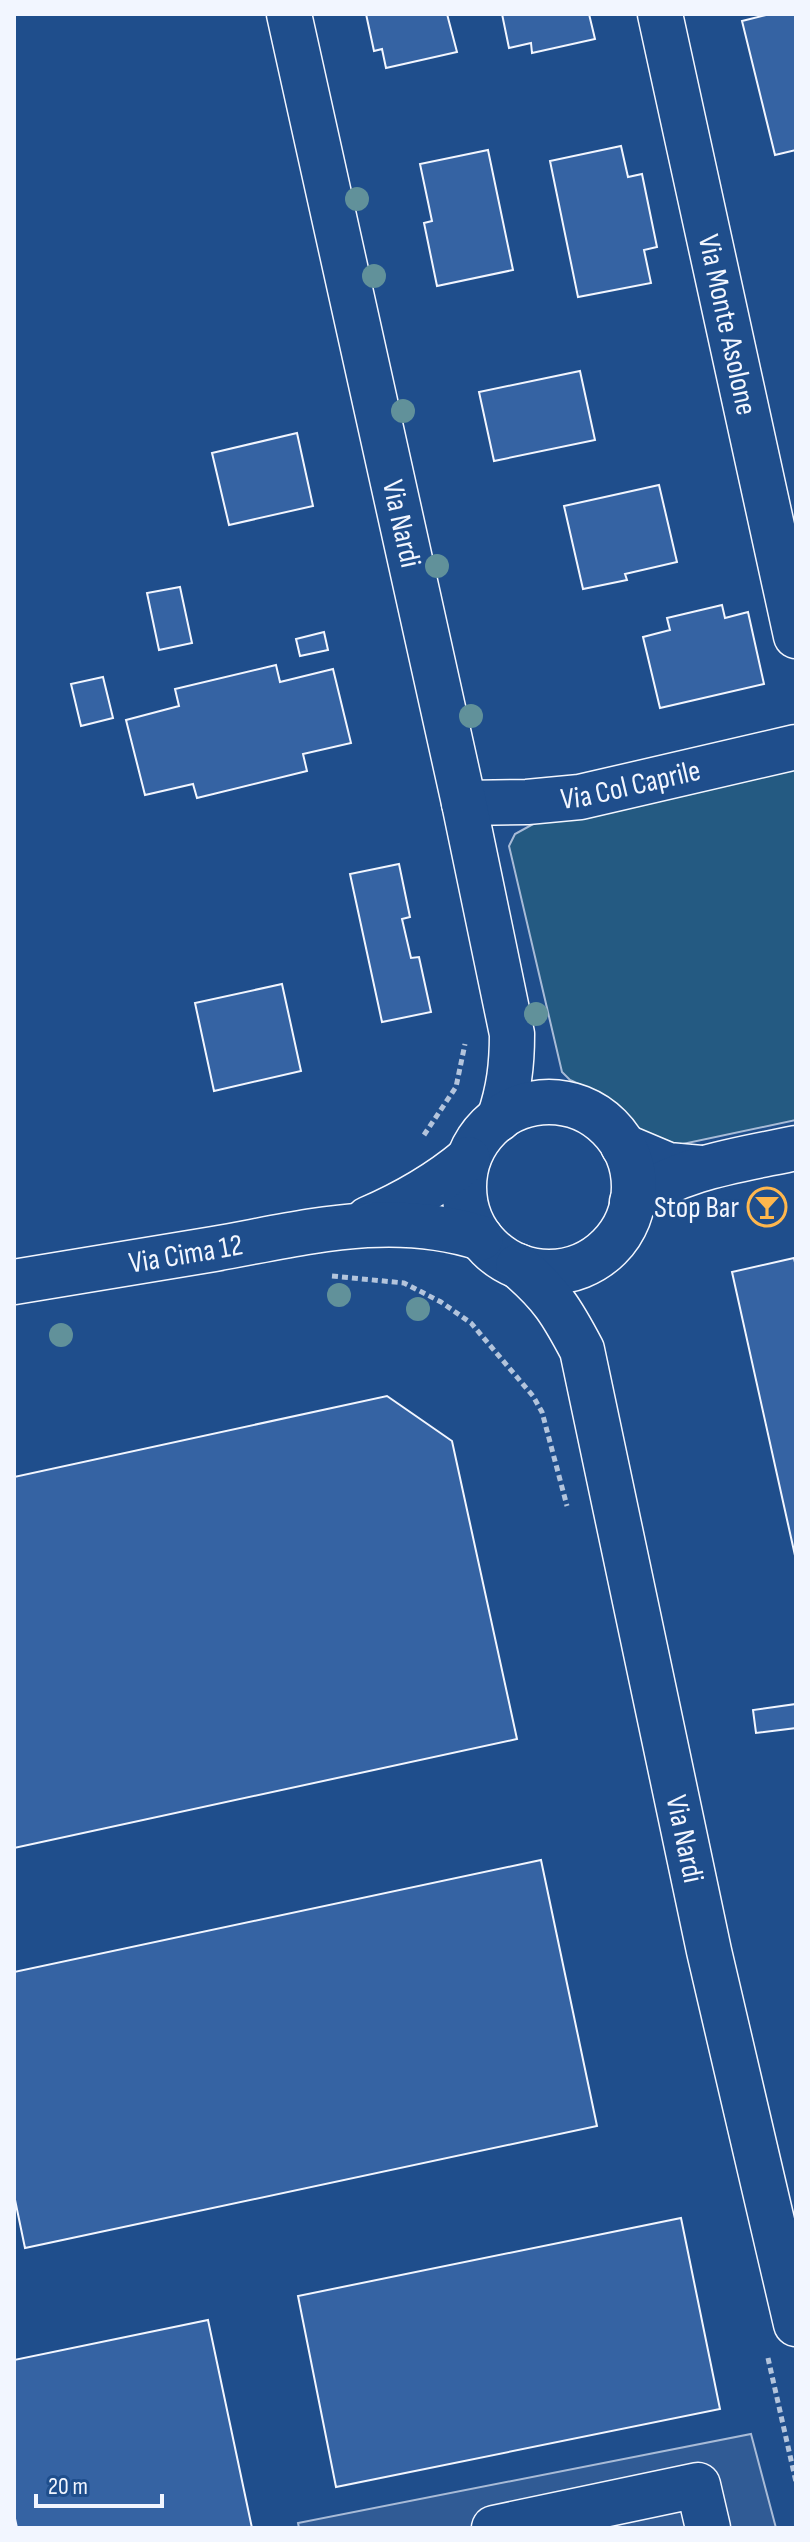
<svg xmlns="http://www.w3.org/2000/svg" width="810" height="2542" viewBox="0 0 810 2542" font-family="'Sofia Sans Condensed',sans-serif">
	<rect width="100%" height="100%" fill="#1f4e8c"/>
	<polygon fill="#245a82" stroke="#a8bbd7" stroke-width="2" points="796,767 796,1120 678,1145 631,1127 613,1104 599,1093 570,1080 562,1072 509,846 515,834 535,823"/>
	<polygon fill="#305b95" stroke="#a8bbd7" stroke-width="2" points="751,2434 776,2528 299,2528 298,2523"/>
	<g fill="#3563a3" stroke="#f2f6ff" stroke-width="2">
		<polygon points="366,14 447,14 457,52 386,68 382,49 374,51"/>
		<polygon points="502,14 589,14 595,39 532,53 531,43 509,48"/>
		<polygon points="770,14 796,14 796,150 775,155 742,21"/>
		<polygon points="621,146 628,177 642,174 657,247 644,250 651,283 578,297 550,161"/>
		<polygon points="488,150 513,270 437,286 424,223 432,221 420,164"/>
		<polygon points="580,371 595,440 494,461 479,392"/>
		<polygon points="297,433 313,506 229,525 212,453"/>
		<polygon points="659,485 677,562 625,574 627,580 583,589 564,506"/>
		<polygon points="180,587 192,643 159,650 147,593"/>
		<polygon points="722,605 725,618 748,612 764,684 660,708 643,637 670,630 667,618"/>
		<polygon points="324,632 328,650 300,656 296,639"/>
		<polygon points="276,665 280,682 333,669 351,743 303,754 307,771 197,798 193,784 145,795 126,720 179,706 175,689"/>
		<polygon points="103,677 113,718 81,726 71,684"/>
		<polygon points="399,864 410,917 402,919 411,958 419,957 431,1012 382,1022 350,874"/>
		<polygon points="282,984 301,1071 214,1091 195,1003"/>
		<polygon points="794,1258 796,1267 796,1560 732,1272"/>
		<polygon points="387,1396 452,1441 517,1739 14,1848 14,1477"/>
		<polygon points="796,1704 796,1728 756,1733 753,1710"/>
		<polygon points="541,1860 597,2126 25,2248 14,2195 14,1972"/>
		<polygon points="681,2218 720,2409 336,2487 298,2296"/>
		<polygon points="208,2320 252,2528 17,2528 14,2514 14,2360"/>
	</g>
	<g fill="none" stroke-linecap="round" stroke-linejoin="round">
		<defs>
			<g id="minor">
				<path id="s1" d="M660,14L796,636"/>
				<path id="s2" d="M464,803L527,802L580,797L796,747"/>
				<polyline points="623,1146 668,1165 701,1168"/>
				<path d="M632,1202C680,1167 740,1160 796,1148"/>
				<polyline points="494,2528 698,2485 708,2528"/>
			</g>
			<g id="major">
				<path id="s3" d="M289,14L464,803L512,1034C512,1065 509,1090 499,1119"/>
				<circle cx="549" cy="1187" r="85"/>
				<path d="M368,1219C405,1203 437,1185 468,1159"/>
				<path id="s4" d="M518,1266C551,1294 562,1312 582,1350L709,1951L796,2324"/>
				<path id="s5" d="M14,1282C81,1271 147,1260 214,1249C305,1233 390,1209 481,1238"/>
			</g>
		</defs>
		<use href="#minor" stroke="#f2f6ff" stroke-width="47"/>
		<use href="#major" stroke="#f2f6ff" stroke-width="47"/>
		<g stroke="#b3c4dc" stroke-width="5" stroke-dasharray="6 4" stroke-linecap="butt">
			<polyline points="424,1135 456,1087 465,1044"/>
			<polyline points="332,1276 404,1283 441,1302 471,1323 533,1396 542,1412 567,1506"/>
			<polyline points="768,2358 796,2482"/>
		</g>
		<use href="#minor" stroke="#1f4e8c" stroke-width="44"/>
		<use href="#major" stroke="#1f4e8c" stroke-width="44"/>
	</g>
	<g fill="#61919a">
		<circle cx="357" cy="199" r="12"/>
		<circle cx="374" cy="276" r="12"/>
		<circle cx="403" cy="411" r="12"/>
		<circle cx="437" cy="566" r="12"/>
		<circle cx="471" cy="716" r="12"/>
		<circle cx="536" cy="1014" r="12"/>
		<circle cx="339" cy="1295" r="12"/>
		<circle cx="418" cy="1309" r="12"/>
		<circle cx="61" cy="1335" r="12"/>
	</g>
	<defs>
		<symbol id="bar-ring" viewBox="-11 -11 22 22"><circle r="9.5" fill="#1f4e8c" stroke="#ffb74d" stroke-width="1.5"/><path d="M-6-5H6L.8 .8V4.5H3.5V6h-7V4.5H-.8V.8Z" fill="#ffb74d"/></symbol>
	</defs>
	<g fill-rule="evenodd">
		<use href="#bar-ring" x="745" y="1185" width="44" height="44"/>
	</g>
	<g text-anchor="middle" stroke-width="6" stroke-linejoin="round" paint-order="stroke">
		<g font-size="30" fill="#f2f6ff" stroke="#1f4e8c">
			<text dy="10" stroke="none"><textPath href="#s1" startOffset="318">Via Monte Asolone</textPath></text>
			<text dy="10" stroke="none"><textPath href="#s3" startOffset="522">Via Nardi</textPath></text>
			<text dy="10" stroke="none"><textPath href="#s2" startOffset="168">Via Col Caprile</textPath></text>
			<text dy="10" stroke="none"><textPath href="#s5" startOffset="174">Via Cima 12</textPath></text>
			<text dy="10" stroke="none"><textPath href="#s4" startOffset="606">Via Nardi</textPath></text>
		</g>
		<g font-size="30" fill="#f2f6ff" stroke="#1f4e8c" text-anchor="end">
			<text x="739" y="1217">Stop Bar</text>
		</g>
	</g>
	<rect width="810" height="2542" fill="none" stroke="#f2f6ff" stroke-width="32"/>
	<path d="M36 2494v12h126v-12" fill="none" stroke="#f2f6ff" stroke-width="4"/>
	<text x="48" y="2494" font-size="24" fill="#f2f6ff" stroke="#1f4e8c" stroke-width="6" paint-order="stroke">20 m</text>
</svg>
